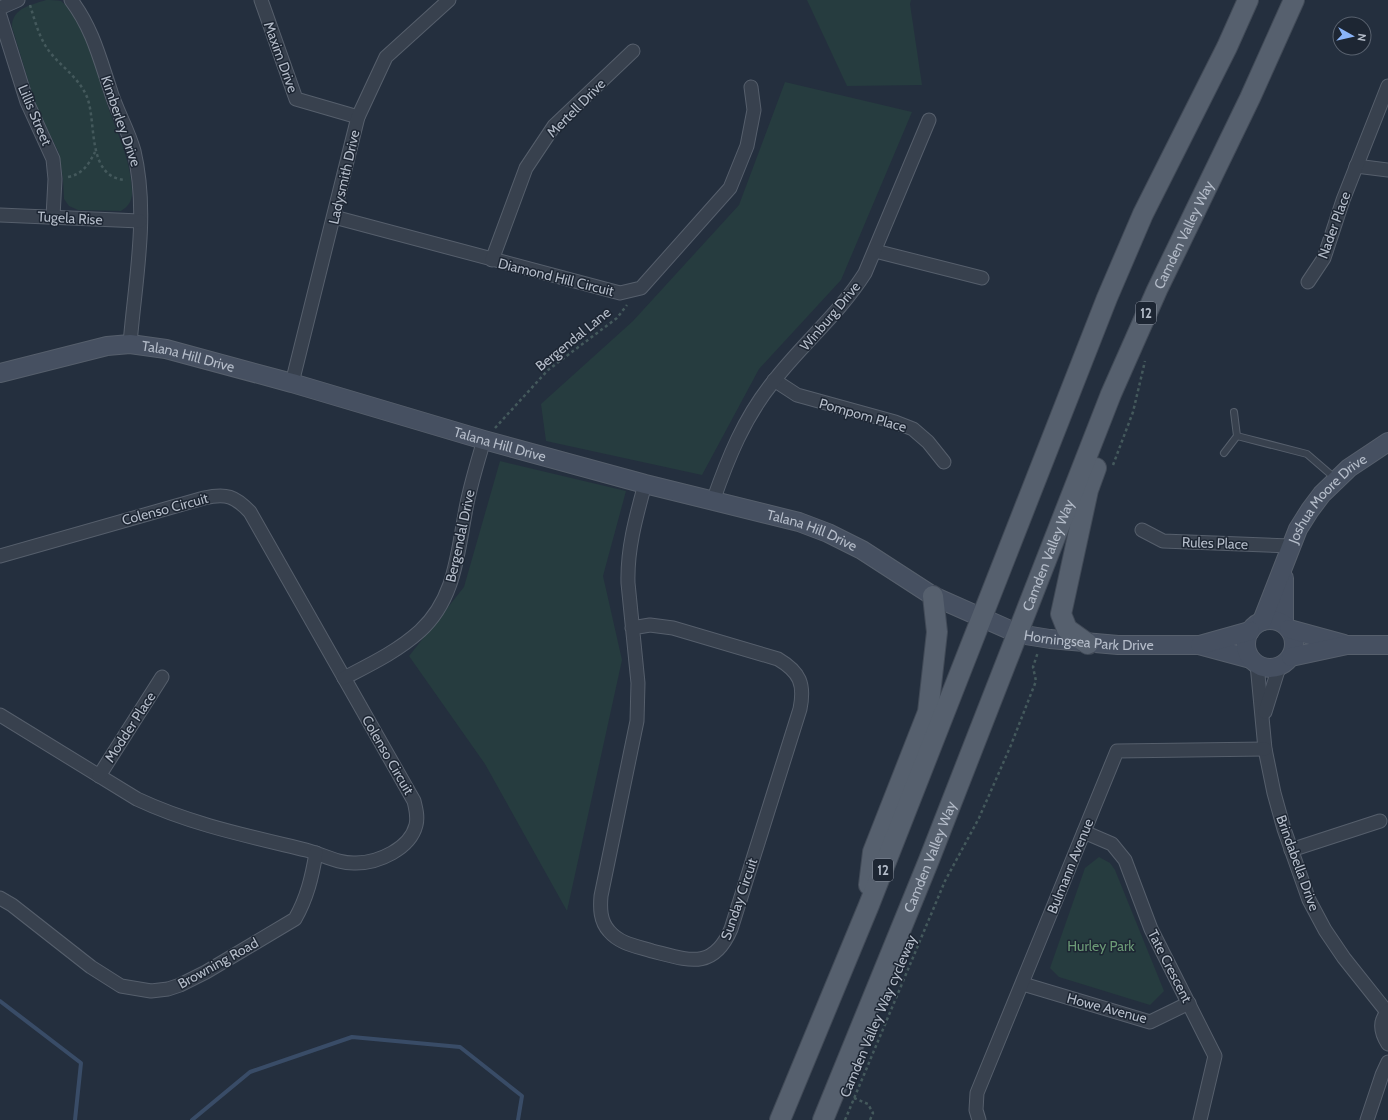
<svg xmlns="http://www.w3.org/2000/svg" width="1388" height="1120" viewBox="0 0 1388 1120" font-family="Cabin,sans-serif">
	<rect width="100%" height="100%" fill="#242f3e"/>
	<g fill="#263c3f">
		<path d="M46,0C51,0 57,0 61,1C72,9 82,27 87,39C96,65 102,92 112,118C121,141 131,165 132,191C133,200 128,207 121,211L78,210L69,206L64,199L63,179L59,153L36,106L12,27C12,8 31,5 46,0Z"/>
		<polygon points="807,0 911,0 910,4 922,85 847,86"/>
		<polygon points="785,82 912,112 841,280 759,369 702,475 546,441 541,404 633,321 739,205"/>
		<polygon points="500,461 626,491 603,576 622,660 567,911 485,764 409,656 464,587"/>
		<polygon points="1099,857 1110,863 1115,870 1164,991 1150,1005 1059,977 1050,968 1085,868"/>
	</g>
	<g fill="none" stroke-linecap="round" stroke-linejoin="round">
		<g stroke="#394c67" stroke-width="4">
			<polyline points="0,1001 81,1063 75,1120"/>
			<polyline points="192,1120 250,1072 352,1037 460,1047 522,1096 518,1120"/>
		</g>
		<defs>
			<g id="lane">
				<polyline points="1237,436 1307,454 1336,479"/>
				<polyline points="1224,453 1237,436 1234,412"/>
			</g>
			<g id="street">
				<path d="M71,0C92,28 99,56 110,89C116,110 128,129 134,151C149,214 135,281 130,344"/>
				<polyline points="261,0 296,99 358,117"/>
				<polyline points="0,8 18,0"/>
				<polyline points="0,16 27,102 53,159 55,179 53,217"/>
				<polyline points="1356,166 1388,170"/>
				<polyline points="0,215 140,221"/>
				<polyline points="334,217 620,293 641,288 730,188 747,146 754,110 751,87"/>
				<polyline points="875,251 982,278"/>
				<polyline points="492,260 526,168 554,126 633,51"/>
				<polyline points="1308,282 1324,258 1343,200 1388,86"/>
				<polyline points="774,380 797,395 895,422 913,429 928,442 944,462"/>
				<polyline points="292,383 358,117 386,57 449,0"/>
				<path d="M713,501C728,458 744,418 773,382C802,344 839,314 865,273L929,120"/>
				<polyline points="1142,530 1163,541 1291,546"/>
				<path d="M0,556L204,498C226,493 235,496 250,512L414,801C416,809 418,817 416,825C410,849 378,863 356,863C338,864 322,854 306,850C248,836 190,824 137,799L0,715"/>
				<path d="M632,628L650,625L673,628L778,659C800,672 805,684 800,709L731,929C713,971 688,960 652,951C636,946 620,944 609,931C600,921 600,908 601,896L637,721L638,683L628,583C627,549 636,517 645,484"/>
				<polyline points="1257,664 1265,749 1274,793 1284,829 1309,900 1325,930 1344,958 1387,1012"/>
				<path d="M344,678C371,664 398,651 420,631C454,600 457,557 465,514C469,489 477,464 484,440"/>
				<polyline points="1265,712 1279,667"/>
				<polyline points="99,776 162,677"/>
				<polyline points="1084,832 1112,844 1125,860 1151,929 1215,1056 1200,1120"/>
				<polyline points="1291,850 1380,821"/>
				<path d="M0,898L12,905L91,967L121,986L151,991L168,989L180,985L206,972L295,919C307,898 312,877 316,853"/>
				<polyline points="1023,984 1150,1022 1189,1003"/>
				<path d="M1388,1011C1378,1022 1381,1033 1388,1044"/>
				<polyline points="979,1120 976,1110 977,1093 1117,751 1265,749"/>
				<polyline points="1367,1120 1382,1075 1388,1062"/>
			</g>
			<g id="secondary">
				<path id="s1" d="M0,373L107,346L130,344L166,349L292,383L484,440L645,484L799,522L828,533L862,550L933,596L1019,634L1050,639L1118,645H1199L1251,659"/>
				<polyline points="1284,578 1284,624"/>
				<circle cx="1270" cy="644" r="24"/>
				<path id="s2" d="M1262,621L1298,529L1310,510L1322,494L1349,468L1388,442"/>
				<polyline points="1289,629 1344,644"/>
				<polyline points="1200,645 1250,631"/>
				<polyline points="1291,657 1347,645 1388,645"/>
			</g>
			<g id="primary">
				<polyline points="1088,644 1067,629 1061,614 1088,490 1096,468"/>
				<polyline points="869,885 873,852 928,712 937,632 933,596"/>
				<polyline points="780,1120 869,905 1107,298 1143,214 1227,47 1248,0"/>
				<path id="s3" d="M823,1120L929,860L1111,394L1157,290L1250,98L1294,0"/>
			</g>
		</defs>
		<use href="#lane" stroke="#565f6c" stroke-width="8"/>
		<use href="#street" stroke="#565f6c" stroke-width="15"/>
		<use href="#secondary" stroke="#565f6c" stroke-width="20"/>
		<use href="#primary" stroke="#414a57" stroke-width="22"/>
		<g stroke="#44595c" stroke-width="2.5" stroke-dasharray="3 3" stroke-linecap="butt">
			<path d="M30,5C34,18 38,33 45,45C56,64 78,75 87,97C97,122 86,178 126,180"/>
			<path d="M68,177C82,174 88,166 95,152"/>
			<polyline points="495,428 548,370 617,318 627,305"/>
			<polyline points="1113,465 1133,412 1145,361"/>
			<polyline points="854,1098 868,1104 873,1113 870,1120"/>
			<polyline points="845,1120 945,881 979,818 1011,745 1036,681 1033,667 1038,652"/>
		</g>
		<use href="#lane" stroke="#38414e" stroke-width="6"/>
		<use href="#street" stroke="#38414e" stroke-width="13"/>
		<use href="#secondary" stroke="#465061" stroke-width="18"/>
		<use href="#primary" stroke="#56606e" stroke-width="20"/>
	</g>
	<g text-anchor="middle" stroke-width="3" stroke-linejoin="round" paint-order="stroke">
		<g fill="#1d2633" stroke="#878f9c" stroke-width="1">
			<rect x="1136" y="302" width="20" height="22" rx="3"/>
			<rect x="873" y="859" width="20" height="22" rx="3"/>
		</g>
		<g font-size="13" font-weight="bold" fill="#b4bcc9">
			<text x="1146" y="318">12</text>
			<text x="883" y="875">12</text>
		</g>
		<g font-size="14" fill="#b4bcc9" stroke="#1d2633">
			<text transform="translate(281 57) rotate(70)" y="5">Maxim Drive</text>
			<text transform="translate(576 108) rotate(-45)" y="5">Mertell Drive</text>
			<text transform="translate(35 115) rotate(67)" y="5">Lillis Street</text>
			<text transform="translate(121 121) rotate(71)" y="5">Kimberley Drive</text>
			<text transform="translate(344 177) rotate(-77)" y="5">Ladysmith Drive</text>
			<text transform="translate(70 218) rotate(3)" y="5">Tugela Rise</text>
			<text transform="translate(1334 225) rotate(-70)" y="5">Nader Place</text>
			<text dy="5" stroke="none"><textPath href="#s3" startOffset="956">Camden Valley Way</textPath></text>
			<text transform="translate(556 277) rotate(14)" y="5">Diamond Hill Circuit</text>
			<text transform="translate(830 316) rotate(-50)" y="5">Winburg Drive</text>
			<text transform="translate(573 339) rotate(-39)" y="5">Bergendal Lane</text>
			<text dy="5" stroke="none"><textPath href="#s1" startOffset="193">Talana Hill Drive</textPath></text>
			<text transform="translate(863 415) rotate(16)" y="5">Pompom Place</text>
			<text dy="5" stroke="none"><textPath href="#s1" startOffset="517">Talana Hill Drive</textPath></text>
			<text dy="5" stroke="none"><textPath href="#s2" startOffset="141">Joshua Moore Drive</textPath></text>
			<text transform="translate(165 509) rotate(-15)" y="5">Colenso Circuit</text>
			<text dy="5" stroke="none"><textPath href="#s1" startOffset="841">Talana Hill Drive</textPath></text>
			<text transform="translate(460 536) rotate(-78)" y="5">Bergendal Drive</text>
			<text transform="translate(1215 543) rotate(2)" y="5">Rules Place</text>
			<text dy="5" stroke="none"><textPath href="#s3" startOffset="608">Camden Valley Way</textPath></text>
			<text dy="5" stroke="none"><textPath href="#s1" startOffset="1144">Horningsea Park Drive</textPath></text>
			<text transform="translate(130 727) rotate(-57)" y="5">Modder Place</text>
			<text transform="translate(388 755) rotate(60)" y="5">Colenso Circuit</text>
			<text dy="5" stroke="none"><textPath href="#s3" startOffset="284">Camden Valley Way</textPath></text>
			<text transform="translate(1298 863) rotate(70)" y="5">Brindabella Drive</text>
			<text transform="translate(1070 866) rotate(-68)" y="5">Bulmann Avenue</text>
			<text transform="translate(739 899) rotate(-71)" y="5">Sunday Circuit</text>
			<text transform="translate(218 963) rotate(-29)" y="5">Browning Road</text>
			<text transform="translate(1170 966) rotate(63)" y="5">Tate Crescent</text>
			<text transform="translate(1107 1008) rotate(15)" y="5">Howe Avenue</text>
			<text transform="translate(878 1016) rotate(-67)" y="5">Camden Valley Way cycleway</text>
		</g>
		<g font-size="14" fill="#6b9a76" stroke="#1d2633">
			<text x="1101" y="951">Hurley Park</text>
		</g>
	</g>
	<g transform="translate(1352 36) rotate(98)"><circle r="19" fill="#1d2633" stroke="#59626f"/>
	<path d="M0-3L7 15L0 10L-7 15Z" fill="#8ab4f8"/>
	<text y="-6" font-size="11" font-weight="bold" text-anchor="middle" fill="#b4bcc9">N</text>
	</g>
</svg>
